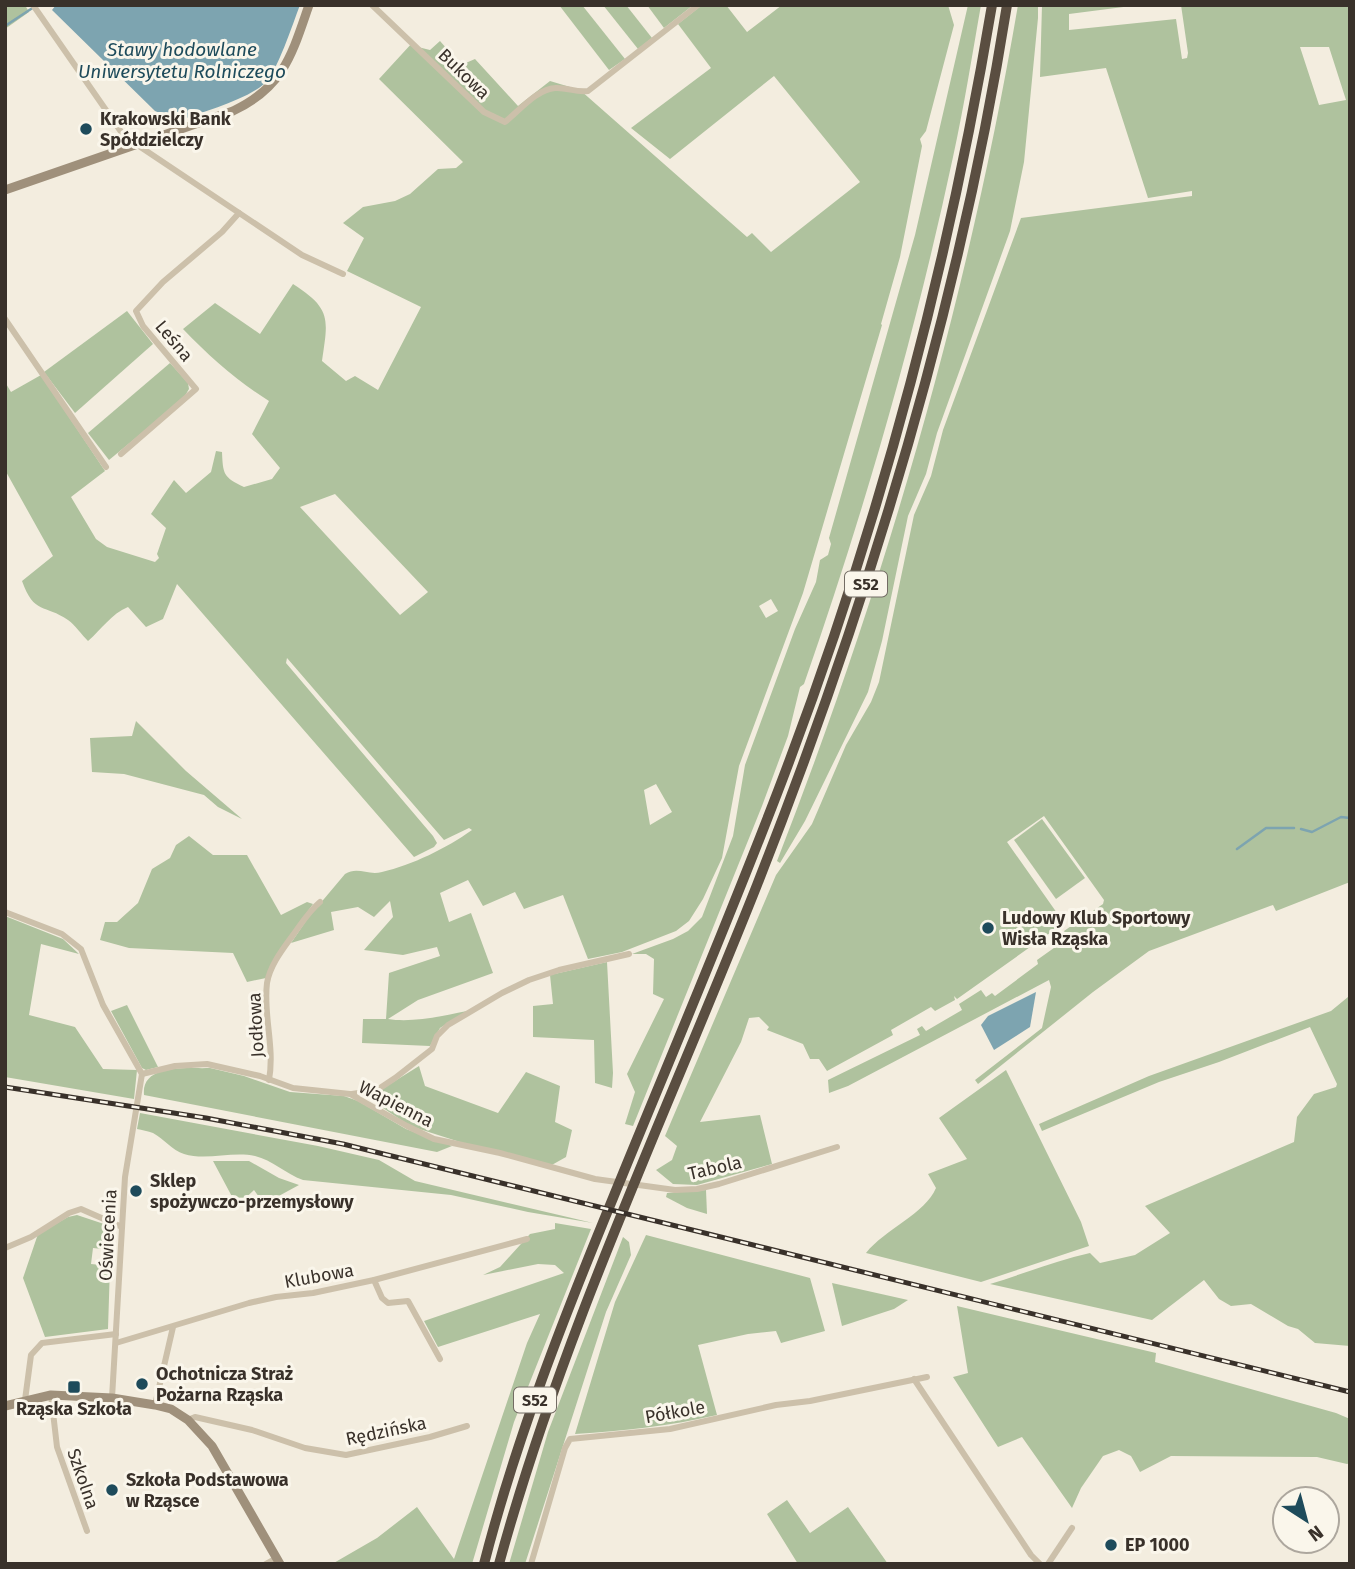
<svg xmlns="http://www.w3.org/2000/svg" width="1355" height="1569" viewBox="0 0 1355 1569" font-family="'Fira Sans',sans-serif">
	<rect width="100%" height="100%" fill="#f3eddf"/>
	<g fill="#afc29e" fill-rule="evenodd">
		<polygon points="5,5 25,5 29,12 5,29"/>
		<polygon points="559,5 582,5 625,59 609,70"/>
		<polygon points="603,5 626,5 652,38 638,49"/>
		<polygon points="647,5 692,5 692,6 664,28"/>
		<path d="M702,5H726L747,32L782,5H948L954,25L926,131L920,139L922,146L900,257L881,324L882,325L803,593L739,766L722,858L703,899L689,921L676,931L622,952L588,959L563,895L524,909L515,892L483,906L468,880L440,893L449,922L471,913L493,973L418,1000L388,1019C412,1023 442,1016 467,1011L440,1028L430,1046L362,1043L363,1019H386L389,973L440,956L437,947L403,955L364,950L393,917L390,901L374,917L358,907L331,912L334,930L291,943L308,918L345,874C358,866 368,876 382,872C412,865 447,848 472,830L469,828L444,840L287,658L286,663L433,836L437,843L434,847L414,857L177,584L163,619L146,627L128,607C111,614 102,629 88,641C82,635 75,625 68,620C45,604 34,615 22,581L53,556L5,470V382L11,392L41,375L105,471L71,497L96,539L107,547L155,562L159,558L157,554L166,528L151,514L174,480L186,493L211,472L216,451L222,452C223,474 223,477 244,487L272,479L280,468L252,434L269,401C237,381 210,357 183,329L215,303L260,334L293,284C332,309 328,319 322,361L346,381L355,376L378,390L421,307L347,271L364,238L343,223L363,207L395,201L410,194L438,169L456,168L463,162L379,79L413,42L418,47L430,50L440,41L461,65L475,59L518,106L550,81L580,90L747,237L752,233L771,252L860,182L774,76L670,159L631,128L711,68L678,24ZM335,494L428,592L400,615L300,507ZM771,599L778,611L766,618L759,606ZM656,784L672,812L650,825L644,790Z"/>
		<path d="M968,5H981C972,56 964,107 953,157C915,335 864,512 804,684L800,687L788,736L762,806L633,1126L625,1124L635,1092L627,1074L664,999L653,994L654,959L646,954H632L673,939L688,931L702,917L733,836L745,765L795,629L816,582L820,560L828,555L831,544L829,538L915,235Z"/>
		<path d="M1018,5H1038V18L1024,162L1010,231L937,433L926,474L908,516L882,641L868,692L805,821L780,863L777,861C885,584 968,298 1018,5Z"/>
		<path d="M1042,5H1139L1069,14V30L1176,19L1182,59L1187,58L1188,53L1181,5H1350V882L1276,911L1273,905L1149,951L1093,992L978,1084L975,1080L1042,1028L1051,987L1049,980L848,1086L829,1093L828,1080L920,1035L917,1029L922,1026L926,1031L962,1010L959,1004L981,990L986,997L992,993L995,996L1038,964L1037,960L1068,938L1064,931L1103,904L1104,900L1044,816L1007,842L1064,923L957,999L954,996L955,1000L935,1011L931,1007L891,1030L893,1035L827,1071L819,1059H810L803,1044L767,1030L769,1027L759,1017L749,1018L741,1042L700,1122L760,1115L772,1164L697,1185L673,1184L656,1170L672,1160L677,1146L665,1136L776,875L812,824L846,745L871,702L879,682L914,515L931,476L943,430L1021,218L1192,196V191L1148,198L1106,68L1040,77ZM1300,47H1329L1346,100L1319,105Z"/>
		<polygon points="127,311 153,344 75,413 44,372"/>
		<polygon points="170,363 188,383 189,389 183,399 109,460 88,433"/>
		<polygon points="136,721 186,771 242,819 218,807 204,795 124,774 92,772 90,738 132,736"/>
		<polygon points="1042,819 1085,878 1056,899 1014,840"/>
		<polygon points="189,836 213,855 247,855 281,915 307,902 313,904 278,953 266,978 247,982 233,953 129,948 100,940 105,922 117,922 138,903 152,869 170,858 176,845"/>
		<polygon points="5,916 63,939 79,954 41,944 29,1015 75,1027 103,1069 137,1070 134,1099 5,1077"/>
		<polygon points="607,962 613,1073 612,1088 595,1083 594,1040 533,1037 533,1006 553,1004 550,975"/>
		<path d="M1348,997L1350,1346L1315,1343L1298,1329L1288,1326L1251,1304L1231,1306L1219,1299L1204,1280L1152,1320L990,1284C1023,1274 1055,1261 1090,1253L1100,1263L1135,1255L1170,1233L1145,1206L1294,1142L1297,1117L1314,1094L1336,1087L1337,1084L1310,1027L1219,1062L1159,1082L1042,1131L1039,1124L1149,1076L1331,1011Z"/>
		<polygon points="127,1005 158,1067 146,1070 142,1068 111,1011"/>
		<polygon points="419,1066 425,1086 498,1113 526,1072 560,1086 555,1122 572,1130 566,1157 550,1166 463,1143 410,1126 380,1106 384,1097 382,1089"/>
		<path d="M210,1068L244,1076L290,1092L344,1096L358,1101L406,1129L452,1146L437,1152L144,1095C141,1063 189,1069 210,1068Z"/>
		<path d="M1006,1070L1081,1222L1089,1246L981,1282L866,1253C885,1229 925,1214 936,1188L928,1174L967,1159L939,1118Z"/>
		<path d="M140,1113L318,1146L379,1160L415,1181L593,1223L528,1212L451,1195L303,1180C286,1174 272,1160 255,1156C232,1151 206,1161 184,1154C172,1150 164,1139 153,1133C148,1131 142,1130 137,1129Z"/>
		<polygon points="213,1161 249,1161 279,1178 299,1185 264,1204 254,1190 237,1206"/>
		<polygon points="706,1190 707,1214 687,1208 666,1197 667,1193"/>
		<polygon points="77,1215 113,1227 112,1250 93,1248 91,1264 110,1266 108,1329 45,1337 23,1278 38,1234 68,1217"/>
		<polygon points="555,1223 591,1229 514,1422 472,1564 332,1564 377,1538 417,1507 454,1559 527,1343 540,1314 438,1347 424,1321 564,1273 555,1265 538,1264 483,1275 500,1267 530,1234 555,1229"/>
		<path d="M646,1235L810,1278L825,1331L781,1343L776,1331L748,1334L698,1345L717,1415C670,1426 624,1431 575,1434L615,1302Z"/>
		<polygon points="623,1237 629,1242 631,1255 606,1312 525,1564 509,1564 548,1432"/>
		<polygon points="832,1283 908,1300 894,1309 842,1326"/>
		<polygon points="957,1306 1156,1353 1155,1362 1336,1413 1350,1419 1350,1463 1347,1464 1317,1457 1171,1456 1140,1472 1131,1456 1119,1450 1103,1456 1081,1488 1072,1508 1022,1437 998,1447 953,1377 968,1373"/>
		<polygon points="787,1500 810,1533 848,1507 888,1564 798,1564 767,1514"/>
	</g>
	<g fill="#7da4b0">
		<path d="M56,5H300C293,23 277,73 264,84C244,101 204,111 179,121L155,111L52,10Z"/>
		<polygon points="1036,992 1030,1027 994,1050 981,1025 988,1016"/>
	</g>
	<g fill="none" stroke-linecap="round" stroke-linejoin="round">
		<g stroke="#7da4b0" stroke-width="2.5">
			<polyline points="5,26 34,7"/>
			<polyline points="1301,829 1312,832 1341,817 1350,818"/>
			<polyline points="1237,849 1266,828 1294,828"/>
		</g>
		<g stroke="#ccc0aa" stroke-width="6">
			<polyline points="33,5 124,136 302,255 343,274"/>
			<path d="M372,5L484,112L505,122C519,111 537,89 555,88C567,87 576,93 588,91L698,5"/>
			<polyline points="5,319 106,467"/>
			<polyline points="121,454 196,389 143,326 136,311 163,282 222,232 239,213"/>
			<polyline points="5,912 62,934 81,949 103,1005 142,1074"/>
			<polyline points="142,1074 175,1066 207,1064 260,1076 293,1088 350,1094 407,1126 434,1139 500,1153 595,1179 675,1190 697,1189 719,1184 837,1147"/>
			<path d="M269,1080C275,1047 263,1015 267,983C270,965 283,949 293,935C301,924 309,911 320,902"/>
			<polyline points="352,1094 377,1090 395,1078 432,1049 437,1036 448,1025 502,993 529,980 559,970 629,954"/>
			<polyline points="5,1248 31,1237 69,1213 81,1209 122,1227"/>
			<polyline points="374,1280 382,1298 388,1303 408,1301 440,1359"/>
			<polyline points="116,1343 249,1303 276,1297 313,1293 374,1280 527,1239"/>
			<polyline points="914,1379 1031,1555 1040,1564"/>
			<polyline points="51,1395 57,1447 87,1531"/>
			<polyline points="112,1398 125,1177 142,1074"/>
			<polyline points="25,1400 31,1355 42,1343 116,1334"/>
			<polyline points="155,1405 173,1327"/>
			<polyline points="188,1420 195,1417 252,1430 305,1448 346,1455 430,1437 467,1426"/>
			<polyline points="266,1564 277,1558"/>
			<polyline points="531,1564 565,1448 570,1439 670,1429 776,1405 810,1401 927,1377"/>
			<polyline points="1048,1564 1072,1528"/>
		</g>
		<g stroke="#9f907b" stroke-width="9">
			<path d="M5,190L233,111C284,87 292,54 309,5"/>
			<polyline points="5,1406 51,1395 112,1398 155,1405 171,1409 188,1420 212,1446 280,1564"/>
		</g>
		<g stroke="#5a4e41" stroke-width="10">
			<path d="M484,1564C516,1439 564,1317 613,1198C672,1053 734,909 789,762C881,518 949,262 992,5"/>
			<path d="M499,1564C563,1330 668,1110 757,885C869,601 959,307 1007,5"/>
		</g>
		<defs>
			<polyline id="rail" points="5,1087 206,1118 343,1144 1350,1392"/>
		</defs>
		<use href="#rail" stroke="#39312a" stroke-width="5"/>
		<use href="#rail" stroke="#faf6eb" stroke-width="2.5" stroke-dasharray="8" stroke-linecap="butt"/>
	</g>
	<g fill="#1e4b5b" stroke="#faf6eb" stroke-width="2.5">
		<circle cx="86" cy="129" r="7"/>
		<circle cx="988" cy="928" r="7"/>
		<circle cx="136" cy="1191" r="7"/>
		<circle cx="142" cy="1384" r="7"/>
		<rect x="67" y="1380" width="14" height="14" rx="3.5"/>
		<circle cx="112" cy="1490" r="7"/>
		<circle cx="1111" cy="1545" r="7"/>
	</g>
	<g text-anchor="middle" stroke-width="6" stroke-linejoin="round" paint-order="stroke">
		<g fill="#faf6eb" stroke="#736c64" stroke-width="2">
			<rect x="845" y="571.5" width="42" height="25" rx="5"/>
			<rect x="514" y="1387.5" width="42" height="25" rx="5"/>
		</g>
		<g font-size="16" font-weight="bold" fill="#39312a">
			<text x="866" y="590">S52</text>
			<text x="535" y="1406">S52</text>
		</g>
		<g font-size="18" fill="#39312a" stroke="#faf6eb">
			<text transform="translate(464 74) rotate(44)" y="6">Bukowa</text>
			<text transform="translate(174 341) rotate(50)" y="6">Leśna</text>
			<text transform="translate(256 1025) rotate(-93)" y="6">Jodłowa</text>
			<text transform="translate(396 1104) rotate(27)" y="6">Wapienna</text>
			<text transform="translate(715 1168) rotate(-13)" y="6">Tabola</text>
			<text transform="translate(108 1235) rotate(-87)" y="6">Oświecenia</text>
			<text transform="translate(319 1276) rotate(-10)" y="6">Klubowa</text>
			<text transform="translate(675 1412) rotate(-10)" y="6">Półkole</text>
			<text transform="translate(386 1431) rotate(-12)" y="6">Rędzińska</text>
			<text transform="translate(83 1479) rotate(71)" y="6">Szkolna</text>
		</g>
		<g font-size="18" font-weight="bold" fill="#39312a" stroke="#faf6eb" text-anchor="start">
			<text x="100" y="125">Krakowski Bank<tspan x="100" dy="21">Spółdzielczy</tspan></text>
			<text x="1002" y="924">Ludowy Klub Sportowy<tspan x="1002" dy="21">Wisła Rząska</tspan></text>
			<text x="150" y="1187">Sklep<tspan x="150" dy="21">spożywczo-przemysłowy</tspan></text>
			<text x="156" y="1380">Ochotnicza Straż<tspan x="156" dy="21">Pożarna Rząska</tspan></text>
			<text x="74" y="1415" text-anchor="middle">Rząska Szkoła</text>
			<text x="126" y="1486">Szkoła Podstawowa<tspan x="126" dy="21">w Rząsce</tspan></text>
			<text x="1125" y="1551">EP 1000</text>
		</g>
		<g font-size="19" font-style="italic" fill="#1e4b5b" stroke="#faf6eb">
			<text x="182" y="56">Stawy hodowlane<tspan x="182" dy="22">Uniwersytetu Rolniczego</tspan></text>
		</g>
	</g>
	<rect width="1355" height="1569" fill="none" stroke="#39312a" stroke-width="14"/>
	<g transform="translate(1306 1520) rotate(144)"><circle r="33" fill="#faf6eb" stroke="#ada79e" stroke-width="2"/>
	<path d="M0-5L12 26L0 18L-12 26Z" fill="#1e4b5b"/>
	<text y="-10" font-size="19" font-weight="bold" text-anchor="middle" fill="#39312a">N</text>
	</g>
</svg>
